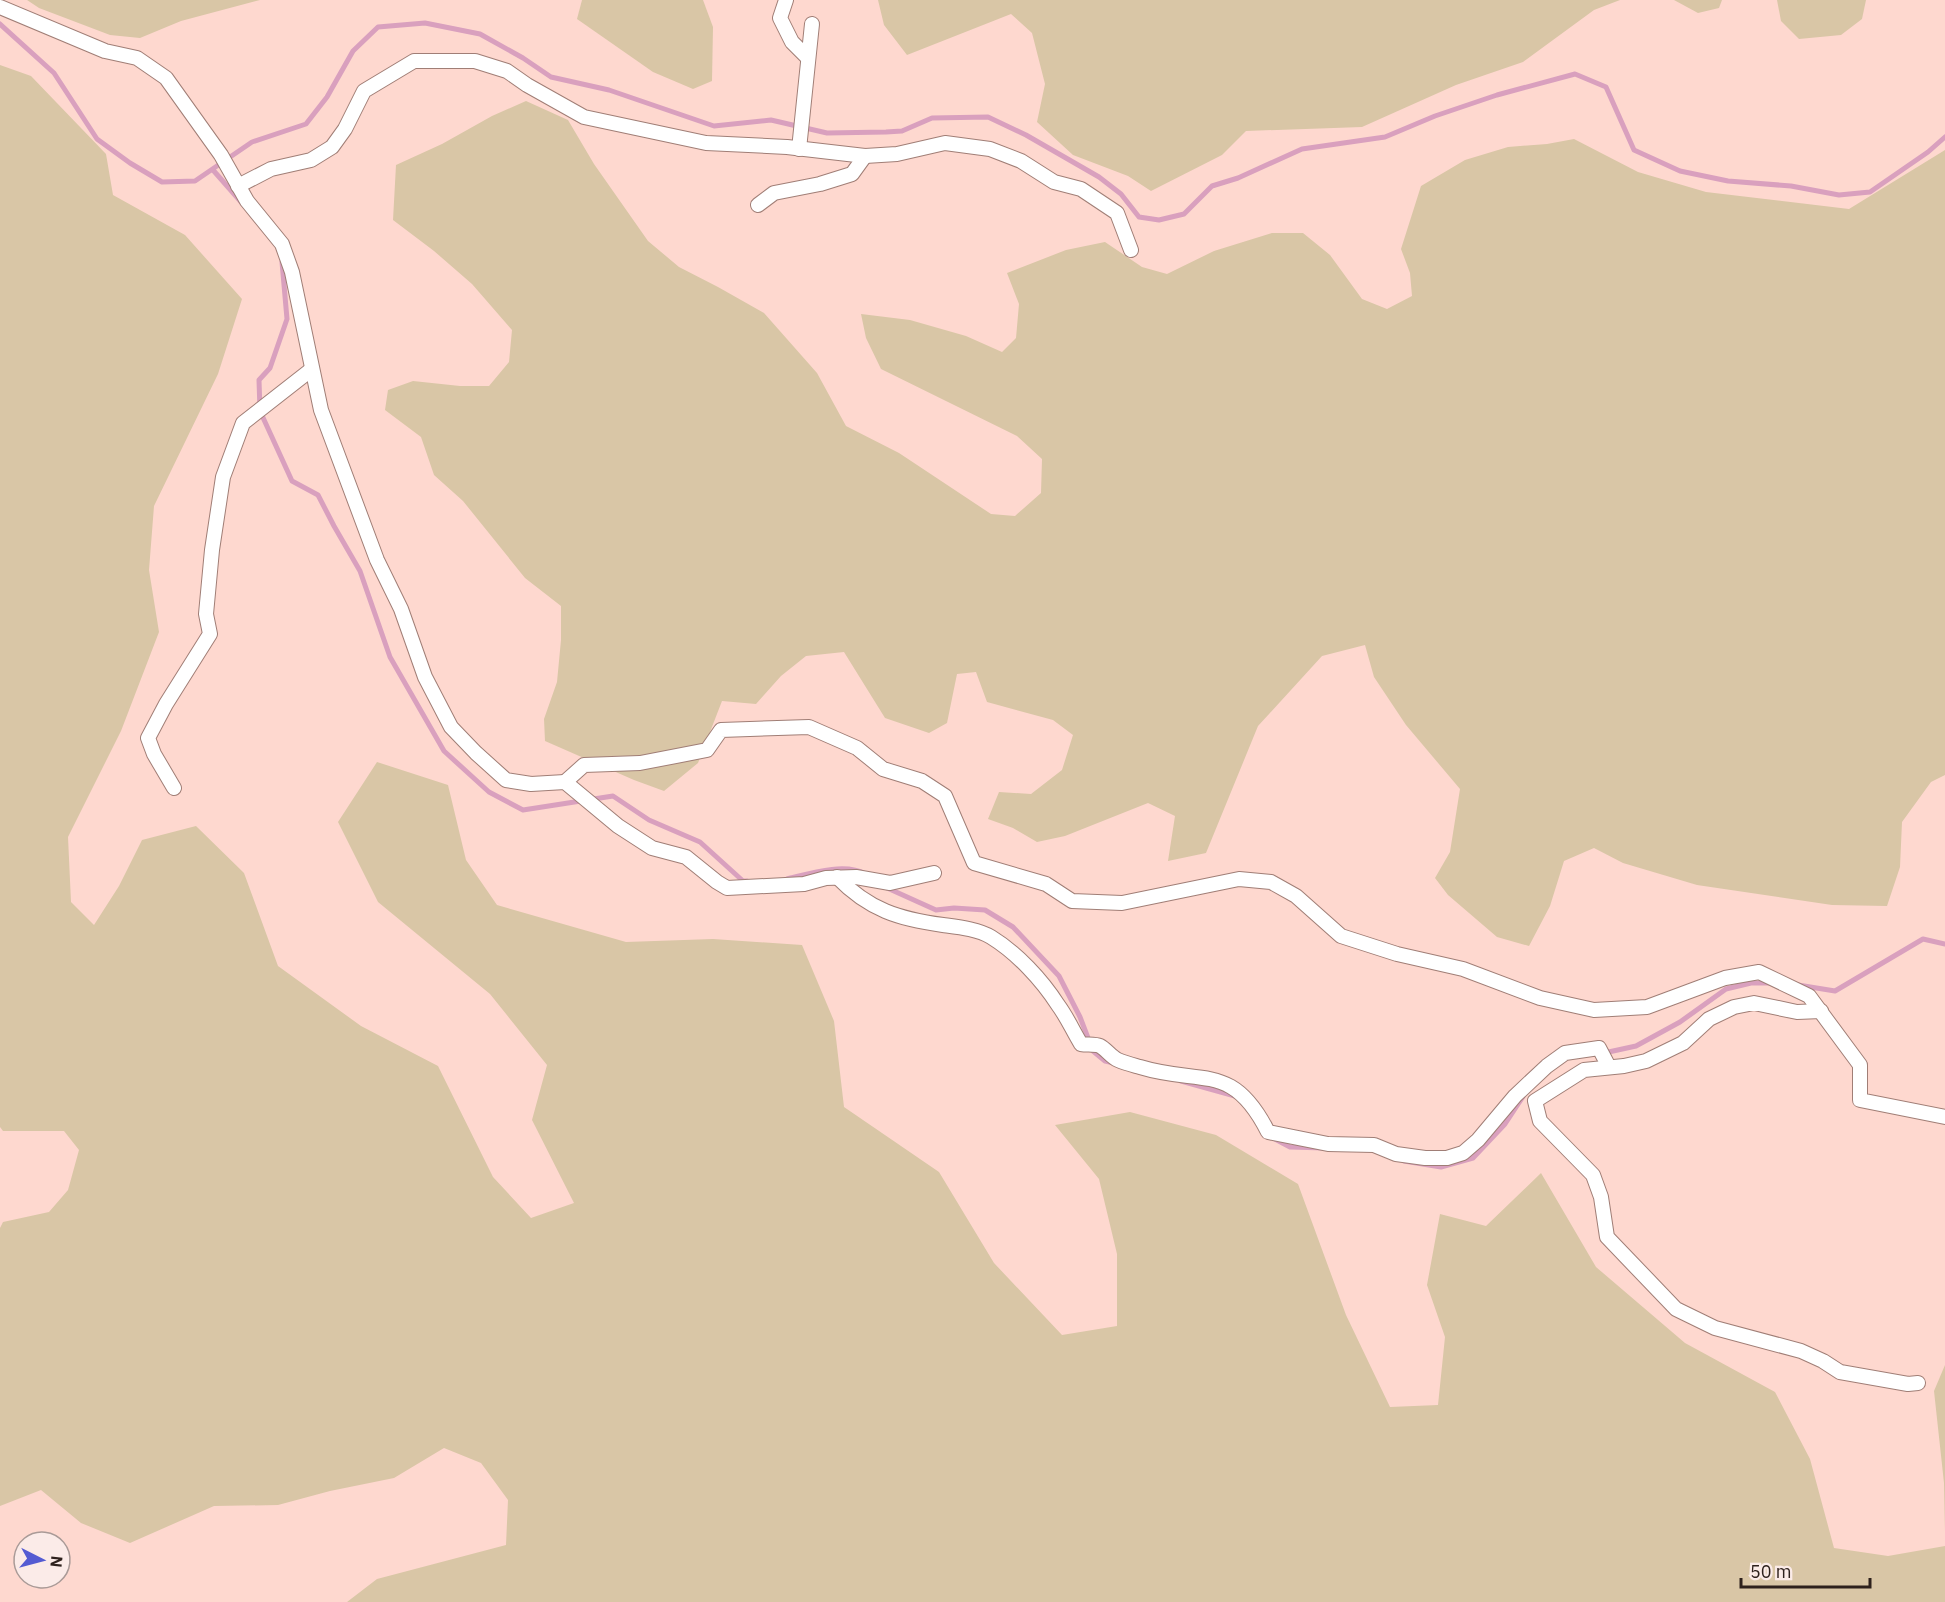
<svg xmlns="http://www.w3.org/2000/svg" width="1945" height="1602" viewBox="0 0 1945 1602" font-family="'IBM Plex Sans',sans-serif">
	<rect width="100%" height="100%" fill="#fed8cf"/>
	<g fill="#d9c6a6">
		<polygon points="27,0 260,0 181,21 140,38 110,35 39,8"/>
		<polygon points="582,0 703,0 713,27 712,81 693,89 653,72 577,19"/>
		<polygon points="878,0 1620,0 1594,10 1523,62 1456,85 1362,127 1246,131 1222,155 1151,191 1128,176 1073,155 1037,122 1045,84 1032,33 1011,14 907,55 884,25"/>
		<polygon points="1674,0 1722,0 1719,8 1698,13"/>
		<polygon points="1777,0 1866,0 1862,19 1841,35 1799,39 1781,21"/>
		<polygon points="0,65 31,76 106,154 113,195 185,235 242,299 218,374 154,506 149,570 159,632 121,731 68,837 71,902 94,925 119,886 142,840 196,826 244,873 278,966 361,1026 438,1066 493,1177 531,1218 574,1203 532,1120 547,1065 490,994 378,902 338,822 377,762 448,785 466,860 497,905 626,942 713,939 802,945 834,1021 844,1107 939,1172 994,1263 1062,1335 1117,1326 1117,1254 1099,1179 1055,1125 1130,1112 1216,1135 1298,1184 1346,1315 1390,1407 1438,1405 1445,1337 1427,1285 1440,1214 1486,1226 1541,1173 1596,1267 1685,1343 1775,1392 1810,1459 1834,1548 1888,1556 1945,1546 1945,1602 347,1602 377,1579 506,1545 508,1500 481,1463 444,1448 394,1478 330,1491 278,1505 214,1506 130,1543 81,1523 41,1490 0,1506 0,1228 3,1222 49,1212 68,1190 79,1150 64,1131 3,1131 0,1127"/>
		<polygon points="526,101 568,120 594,164 648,241 679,267 718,287 764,313 817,373 846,426 899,453 991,514 1015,516 1041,493 1042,459 1017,436 881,369 866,338 861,314 910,320 966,336 1002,352 1016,338 1019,304 1007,273 1066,250 1105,242 1142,267 1167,274 1214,251 1272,233 1303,233 1330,255 1362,299 1387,309 1412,296 1410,273 1401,249 1421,186 1465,160 1508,147 1547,144 1574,139 1638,172 1706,192 1849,209 1945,150 1945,775 1931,782 1902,822 1900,867 1887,906 1832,905 1697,885 1623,863 1594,848 1564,861 1550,906 1529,946 1497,937 1448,895 1435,878 1450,852 1460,789 1406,725 1374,677 1365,645 1322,656 1258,726 1206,853 1168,861 1175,816 1148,803 1065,836 1037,842 1013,828 988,819 999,792 1031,794 1062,770 1073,735 1053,720 987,702 976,672 957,674 947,723 929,733 885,718 844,652 806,656 781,676 756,704 722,701 698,763 664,791 634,780 545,741 544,719 557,682 561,640 561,606 525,578 463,501 434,475 421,437 385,410 388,390 413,381 460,386 489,386 509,362 512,330 472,284 434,251 393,220 396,165 442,144 492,116"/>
		<polygon points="1945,1365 1945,1531 1944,1483 1934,1391"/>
	</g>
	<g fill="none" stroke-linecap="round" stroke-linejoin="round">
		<g stroke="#d9a0be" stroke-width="5">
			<polyline points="0,24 54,73 97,139 130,163 162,182 195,181 252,142 306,124 327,97 353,51 378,27 425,23 480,34 523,58 551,77 609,90 714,126 771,120 827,133 886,132 902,131 932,118 988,117 1026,135 1099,177 1121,194 1139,217 1159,220 1184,214 1212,186 1238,178 1302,149 1385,137 1435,116 1497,95 1575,74 1606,87 1634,150 1680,171 1728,181 1791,186 1839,195 1870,192 1928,152 1945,137"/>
			<polyline points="213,170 242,203"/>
			<polyline points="282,262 287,319 270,368 259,380 260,411 292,481 318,495 334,526 360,571 390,657 444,751 489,792 523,810 613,796 649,820 700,842 743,881 747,881"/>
			<path d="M787,879C808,874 845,862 865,874"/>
			<polyline points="885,887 936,910 954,908 985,910 1013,927 1059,976 1080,1017 1093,1051 1105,1061 1114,1063"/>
			<polyline points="1798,985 1835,991 1923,939 1945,944"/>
			<polyline points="1604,1053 1636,1046 1680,1022 1726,989 1751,983 1771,983"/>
			<polyline points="1181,1081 1235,1096"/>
			<polyline points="1273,1138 1290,1147 1324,1148"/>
			<polyline points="1404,1161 1441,1167 1473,1158 1505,1124 1524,1095"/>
		</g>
		<defs>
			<g id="street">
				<polyline points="786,0 780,18 792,42 808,58"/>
				<polyline points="0,7 105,51 137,58 166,78 221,155 247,201 282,244 292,272 321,410 377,560 401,609 425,677 451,727 476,753 506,780 531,784 565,782 618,826 652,848 686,857 717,882 727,888 804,884 826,878 856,877 890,883 934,873"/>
				<polyline points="799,149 812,24"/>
				<polyline points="238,186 271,169 311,160 332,147 345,129 364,91 414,61 475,61 507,71 527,85 584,117 706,143 787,147 865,156 897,154 945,143 990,149 1021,161 1054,182 1081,189 1117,213 1131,250"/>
				<polyline points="758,205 774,193 820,184 852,174 865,156"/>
				<polyline points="565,782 584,765 640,763 707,750 721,730 809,727 857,748 883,769 922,781 945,796 974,863 1046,884 1072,901 1122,903 1239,879 1271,882 1296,896 1341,936 1397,954 1463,969 1540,998 1594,1010 1647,1007 1725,978 1759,972 1809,996 1860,1065 1860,1100 1945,1117"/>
				<polyline points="174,788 154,754 148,738 166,704 210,634 206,614 212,550 223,477 243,423 312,369"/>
				<path d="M837,877C869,910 899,919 943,925C958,927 978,929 991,937C1017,953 1042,980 1058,1005C1067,1017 1073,1031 1081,1044C1087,1045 1095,1044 1100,1046C1106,1049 1111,1057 1118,1060C1125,1063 1133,1065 1140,1067C1202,1086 1232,1061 1268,1132L1328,1144L1374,1145L1396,1154L1425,1158H1447L1463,1153L1478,1140L1515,1096L1547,1066L1565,1053L1599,1048L1609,1067"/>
				<polyline points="1821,1011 1797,1012 1754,1003 1734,1007 1709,1019 1683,1043 1646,1061 1624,1066 1584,1070 1535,1101 1540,1121 1593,1175 1601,1197 1607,1237 1676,1309 1715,1328 1801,1351 1823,1361 1840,1372 1908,1384 1918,1383"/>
			</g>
		</defs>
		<use href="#street" stroke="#a07e76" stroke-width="16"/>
		<use href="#street" stroke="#fff" stroke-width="14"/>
	</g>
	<g transform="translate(42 1560) rotate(96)"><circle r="28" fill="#fbebe8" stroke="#a99a97" stroke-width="1.5"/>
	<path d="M0-4.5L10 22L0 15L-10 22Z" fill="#545bd2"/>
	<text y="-9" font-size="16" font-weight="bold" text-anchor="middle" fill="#2e211d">N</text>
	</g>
	<path d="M1741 1578v9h129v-9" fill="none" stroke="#2e211d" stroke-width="3"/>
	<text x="1750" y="1578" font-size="18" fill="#2e211d" stroke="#fbebe8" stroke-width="4.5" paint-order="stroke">50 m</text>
</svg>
